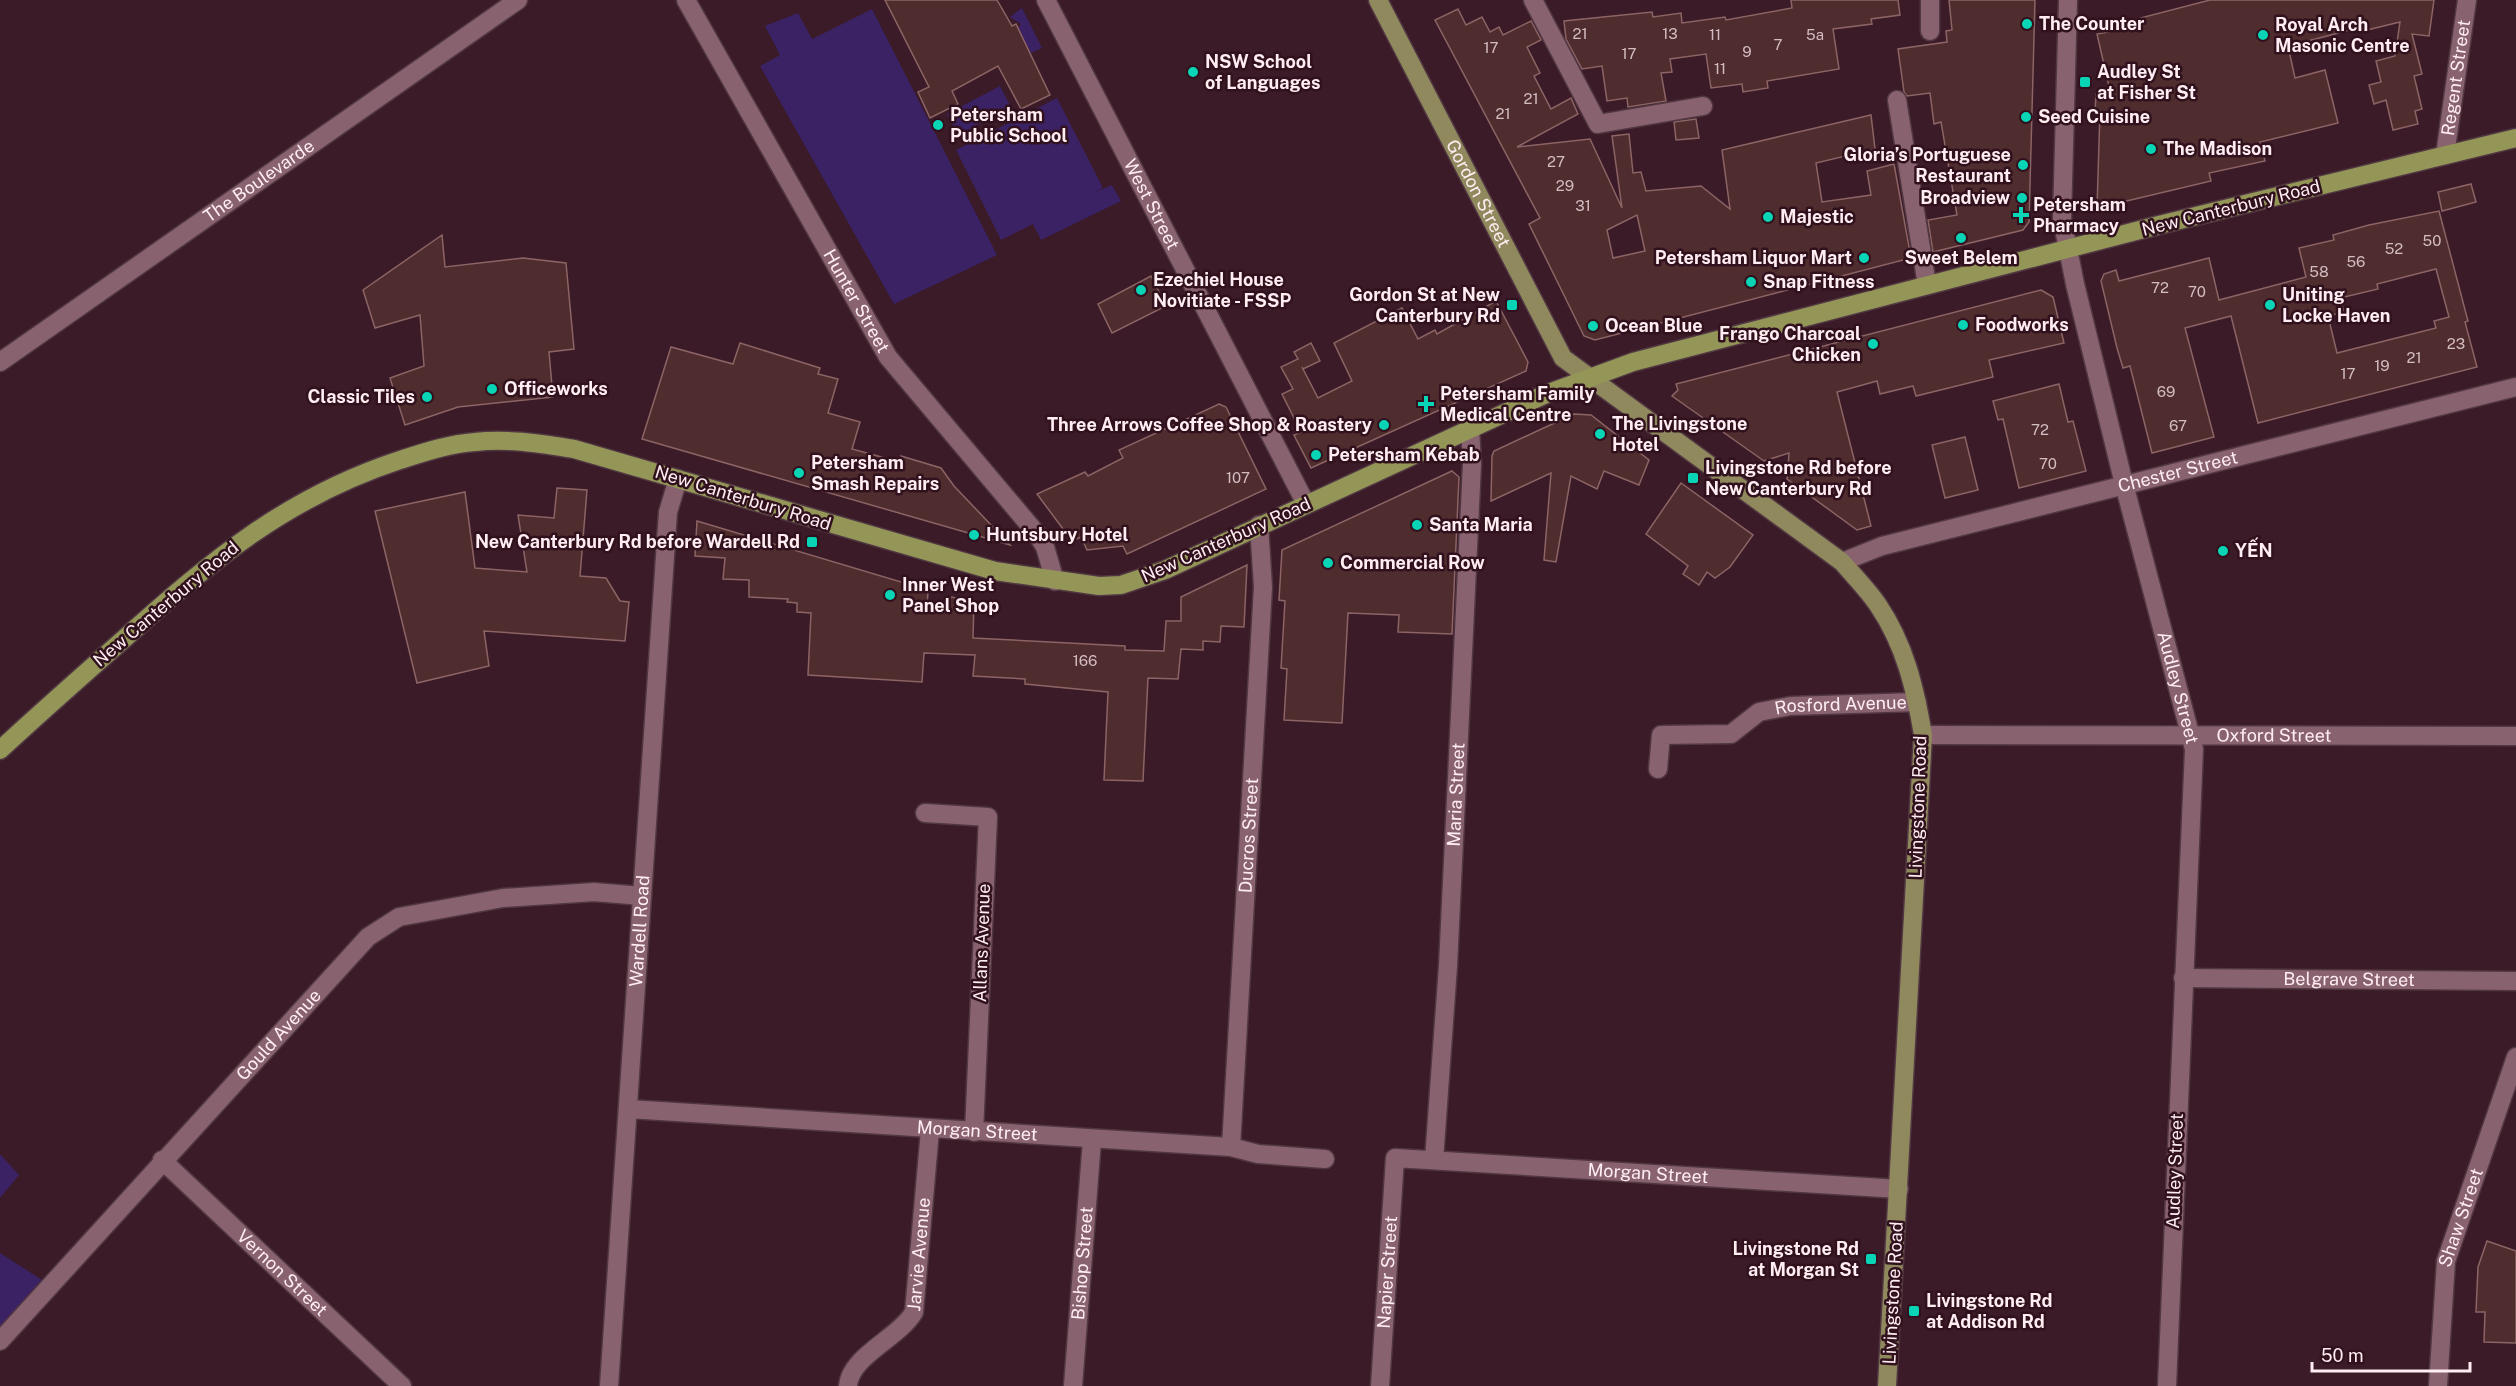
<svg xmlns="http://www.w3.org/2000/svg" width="2516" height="1386" viewBox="0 0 2516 1386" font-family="'Public Sans',sans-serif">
	<rect width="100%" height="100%" fill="#3a1b27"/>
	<g fill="#3b2265">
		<polygon points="1022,8 1042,48 1031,53 1018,28 1021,24 1010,17"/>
		<polygon points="872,9 997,255 894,304 760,66 780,55 765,26 798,13 812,39"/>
		<polygon points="1000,86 1011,107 958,135 947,114"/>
		<polygon points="1057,98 1103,188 1094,193 1112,185 1121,201 1041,240 1033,224 1001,240 956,150"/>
		<polygon points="0,1154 19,1175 0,1198"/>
		<polygon points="0,1253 50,1285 0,1339"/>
	</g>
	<g fill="#4f2c2e" stroke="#8c6465" stroke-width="1.5" fill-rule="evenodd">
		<polygon points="885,0 997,0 1012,26 1016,24 1050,95 1021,109 998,66 952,91 958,104 930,118 918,92 929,87"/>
		<polygon points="1791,0 1898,0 1900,15 1871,19 1872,24 1833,29 1839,69 1767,81 1768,88 1743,92 1742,84 1711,88 1706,54 1670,59 1672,72 1661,73 1666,101 1628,107 1627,98 1607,101 1602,66 1582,69 1566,39 1564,21 1652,12 1653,17 1681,13 1682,23 1725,17 1726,20 1792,8"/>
		<polygon points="1949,0 2035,0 2029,222 2023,230 1933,252 1928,220 1957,215 1941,122 1934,124 1930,93 1907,96 1904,92 1898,49 1947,42 1946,31 1952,30"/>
		<polygon points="2210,0 2434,0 2429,36 2412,34 2422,74 2414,76 2422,109 2415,111 2418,124 2393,130 2386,100 2374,104 2369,85 2381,82 2376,61 2395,56 2400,22 2367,30 2366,26 2288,46 2295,78 2325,70 2338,123 2260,142 2265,161 2209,173 2211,181 2097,208 2100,111 2095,112 2096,94 2110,91 2097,34 2109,32 2108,28 2125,24 2125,22"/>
		<path d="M1458,9L1466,25L1482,17L1490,32L1499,27L1503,35L1531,21L1541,40L1527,47L1540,73L1534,76L1551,109L1571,98L1578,114L1517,147L1590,139L1622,208L1612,136L1629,134L1633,173L1641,172L1646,191L1701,186L1730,209L1722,150L1871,115L1875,149L1816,163L1822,202L1871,195L1867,171L1894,164L1911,258L1595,340L1584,336L1529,224L1540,218L1435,20ZM1637,215L1645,251L1613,258L1607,230Z"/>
		<polygon points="1696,119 1699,138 1676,140 1674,122"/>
		<polygon points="2471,184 2476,202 2442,211 2438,192"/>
		<path d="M2439,211L2468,321L2465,322L2477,367L2258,423L2231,316L2185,328L2214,437L2152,453L2130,366L2123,368L2117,348L2101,281L2104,274L2116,270L2119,281L2209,258L2219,300L2306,277L2299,248L2334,240L2333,235L2369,225ZM2436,269L2449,317L2434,321L2436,328L2337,353L2328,316L2344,312L2340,298L2378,289L2377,284Z"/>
		<polygon points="442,235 445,267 523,258 566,263 574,349 549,352 553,397 458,407 405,425 390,378 424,366 420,315 375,328 363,290"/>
		<polygon points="1151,276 1166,306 1112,333 1098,304"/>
		<polygon points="2041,290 2053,297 2064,343 1989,360 1993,377 1916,396 1913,386 1880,394 1877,381 1837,392 1871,526 1857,530 1787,479 1789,453 1764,461 1672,396 1678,390 1676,384"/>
		<polygon points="1496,301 1528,362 1526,371 1311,468 1294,435 1301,432 1282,394 1293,389 1281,367 1298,359 1294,352 1311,343 1320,361 1303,369 1302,367 1318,398 1352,381 1334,343 1402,308 1418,339 1435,330 1437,334"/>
		<polygon points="740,343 820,368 818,374 838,379 828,413 860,422 852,449 900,462 901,456 941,468 954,486 1010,545 642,439 671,347 733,364"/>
		<polygon points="2059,384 2068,422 2073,421 2086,471 2019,488 2003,419 1998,420 1993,401"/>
		<polygon points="1219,404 1226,407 1266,489 1127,554 1123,546 1087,550 1081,537 1072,541 1037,494 1085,472 1088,476 1123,458 1119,450"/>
		<polygon points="1574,414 1591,415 1649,460 1639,485 1604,471 1597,489 1571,476 1556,562 1544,560 1551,473 1491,501 1492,456 1494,451"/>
		<polygon points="1965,437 1978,490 1945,498 1932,445"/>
		<polygon points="1452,471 1459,477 1452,634 1398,632 1399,615 1348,613 1342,723 1284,720 1287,669 1281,668 1285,601 1279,600 1282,550"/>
		<polygon points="1681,483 1753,535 1730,567 1715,578 1707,572 1699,585 1683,574 1688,566 1646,534"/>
		<polygon points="557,488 587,490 580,576 606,578 620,601 629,602 625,641 484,631 489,666 417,683 375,511 465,492 475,568 527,572 518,515 554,518"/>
		<polygon points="697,521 928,590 927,611 952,597 974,603 973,638 1125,646 1125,650 1164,651 1166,621 1181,621 1181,597 1247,565 1244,627 1221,626 1220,642 1203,641 1203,650 1181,649 1178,679 1148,678 1143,781 1104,780 1108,692 1025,684 1025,679 973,676 975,655 924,653 922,682 808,675 811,613 797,612 797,603 787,602 788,599 749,597 749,580 723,579 725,558 695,556"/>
		<polygon points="2487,1241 2516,1251 2516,1343 2484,1342 2485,1312 2476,1312 2478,1267"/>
	</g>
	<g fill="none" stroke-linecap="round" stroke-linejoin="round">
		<defs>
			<g id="minor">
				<path id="s1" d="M686,0L888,357L1037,534L1045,547L1055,581"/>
				<path id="s2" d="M1046,0L1306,504"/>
				<polyline points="1533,0 1598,124 1703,106"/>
				<path id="s3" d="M2068,0L2062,219L2075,284L2124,484L2194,749L2167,1386"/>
				<polyline points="1930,31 1930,0"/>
				<polyline points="1897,100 1927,285"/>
				<path id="s4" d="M2445,155L2467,0"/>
				<path id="s5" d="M0,362L518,0"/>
				<path id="s6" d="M1842,562L1882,546L2516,387"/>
				<path id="s7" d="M1923,735L2516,736"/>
				<path id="s8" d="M1658,769L1661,735L1731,734L1759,712L1790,706L1917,702"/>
				<polyline points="925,813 988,817 974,1132"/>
				<path id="s9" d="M2183,978L2516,981"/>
				<path id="s10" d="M628,1109L1231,1147L1258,1154L1325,1159"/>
				<path id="s11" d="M1231,1147L1263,587L1259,525"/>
				<path id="s12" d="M162,1160L402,1386"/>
				<path id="s13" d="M1434,1160L1448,966L1472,464L1470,428"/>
				<path id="s14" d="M0,1341L368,937L399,917L503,898L594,892L642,896"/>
				<path id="s15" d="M848,1386C850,1356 899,1338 914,1312L930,1130"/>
				<path id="s16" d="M1073,1386L1092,1140"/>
				<path id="s17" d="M1380,1386L1395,1158L1899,1189"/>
			</g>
			<g id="tertiary">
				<path id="s18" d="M609,1386L668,512L678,479"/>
				<path id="s19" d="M2438,1386L2446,1261L2516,1057"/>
			</g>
			<g id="primary">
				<path id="s20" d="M1378,0L1563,358L1842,562C1854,576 1868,590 1878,605C1905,645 1915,688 1923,735L1887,1386"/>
			</g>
			<path id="trunk" d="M0,750C41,712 83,675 125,638C212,560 287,497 400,460C425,452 449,444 475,442C508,438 542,444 574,449L995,571L1099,586L1121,585L1165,570L1546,394L1633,362L2159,225L2516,138"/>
		</defs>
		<use href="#minor" stroke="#513742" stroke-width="21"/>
		<use href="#tertiary" stroke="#513742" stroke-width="21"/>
		<use href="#primary" stroke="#513742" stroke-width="21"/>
		<use href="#trunk" stroke="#513742" stroke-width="21"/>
		<use href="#minor" stroke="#88626f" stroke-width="18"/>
		<use href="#tertiary" stroke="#88626f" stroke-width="18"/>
		<use href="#primary" stroke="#90895d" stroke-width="18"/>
		<use href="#trunk" stroke="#939657" stroke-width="18"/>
	</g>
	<g fill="#07d5b6" stroke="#30111d" stroke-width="2">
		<circle cx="2027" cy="24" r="6"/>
		<circle cx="2263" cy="35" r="6"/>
		<circle cx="1193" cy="72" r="6"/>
		<rect x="2079" y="76" width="12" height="12" rx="3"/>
		<circle cx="2026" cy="117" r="6"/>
		<circle cx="938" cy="125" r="6"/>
		<circle cx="2151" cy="149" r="6"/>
		<circle cx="2023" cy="165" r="6"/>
		<circle cx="2022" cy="198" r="6"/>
		<path d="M2018 206h6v6h6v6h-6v6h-6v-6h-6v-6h6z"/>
		<circle cx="1768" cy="217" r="6"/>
		<circle cx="1961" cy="238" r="6"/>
		<circle cx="1864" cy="258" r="6"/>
		<circle cx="1751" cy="282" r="6"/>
		<circle cx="1141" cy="290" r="6"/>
		<rect x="1506" y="299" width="12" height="12" rx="3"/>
		<circle cx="2270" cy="305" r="6"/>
		<circle cx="1963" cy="325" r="6"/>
		<circle cx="1593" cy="326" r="6"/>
		<circle cx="1873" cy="344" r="6"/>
		<circle cx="492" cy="389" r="6"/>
		<circle cx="427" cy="397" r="6"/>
		<path d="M1423 395h6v6h6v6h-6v6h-6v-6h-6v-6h6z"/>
		<circle cx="1384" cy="425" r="6"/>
		<circle cx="1600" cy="434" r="6"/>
		<circle cx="1316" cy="455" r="6"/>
		<circle cx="799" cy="473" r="6"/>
		<rect x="1687" y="472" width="12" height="12" rx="3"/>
		<circle cx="1417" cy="525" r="6"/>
		<circle cx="974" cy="535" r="6"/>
		<rect x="806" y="536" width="12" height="12" rx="3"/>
		<circle cx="2223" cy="551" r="6"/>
		<circle cx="1328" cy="563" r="6"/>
		<circle cx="890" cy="595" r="6"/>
		<rect x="1865" y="1253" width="12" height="12" rx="3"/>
		<rect x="1908" y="1305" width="12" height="12" rx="3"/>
	</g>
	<g text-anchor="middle" stroke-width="5" stroke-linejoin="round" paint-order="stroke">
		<g font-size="15" fill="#d3bdc1">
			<text x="1580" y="39">21</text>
			<text x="1670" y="39">13</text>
			<text x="1715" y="40">11</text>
			<text x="1815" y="40">5a</text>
			<text x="1778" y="50">7</text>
			<text x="1491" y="53">17</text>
			<text x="1747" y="57">9</text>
			<text x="1629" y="59">17</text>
			<text x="1720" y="74">11</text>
			<text x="1531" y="104">21</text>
			<text x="1503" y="119">21</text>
			<text x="1556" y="167">27</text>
			<text x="1565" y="191">29</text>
			<text x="1583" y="211">31</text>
			<text x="2432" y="246">50</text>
			<text x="2394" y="254">52</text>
			<text x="2356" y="267">56</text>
			<text x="2319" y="277">58</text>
			<text x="2160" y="293">72</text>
			<text x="2197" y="297">70</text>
			<text x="2456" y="349">23</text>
			<text x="2414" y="363">21</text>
			<text x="2382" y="371">19</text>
			<text x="2348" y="379">17</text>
			<text x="2166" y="397">69</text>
			<text x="2178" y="431">67</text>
			<text x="2040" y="435">72</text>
			<text x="2048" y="469">70</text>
			<text x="1238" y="483">107</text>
			<text x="1085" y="666">166</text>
		</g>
		<g font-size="18" font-weight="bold" fill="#ffedf2" stroke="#30111d" text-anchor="start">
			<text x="2039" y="30">The Counter</text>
			<text x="2275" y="31">Royal Arch<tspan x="2275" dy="21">Masonic Centre</tspan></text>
			<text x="1205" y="68">NSW School<tspan x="1205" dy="21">of Languages</tspan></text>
			<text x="2097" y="78">Audley St<tspan x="2097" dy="21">at Fisher St</tspan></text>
			<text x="950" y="121">Petersham<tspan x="950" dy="21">Public School</tspan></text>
			<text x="2038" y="123">Seed Cuisine</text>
			<text x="2163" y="155">The Madison</text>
			<text x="2011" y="161" text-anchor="end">Gloria’s Portuguese<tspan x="2011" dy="21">Restaurant</tspan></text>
			<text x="2010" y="204" text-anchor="end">Broadview</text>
			<text x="2033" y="211">Petersham<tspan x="2033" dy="21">Pharmacy</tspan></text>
			<text x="1780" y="223">Majestic</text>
			<text x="1852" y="264" text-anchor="end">Petersham Liquor Mart</text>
			<text x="1961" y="264" text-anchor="middle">Sweet Belem</text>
			<text x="1153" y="286">Ezechiel House<tspan x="1153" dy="21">Novitiate - FSSP</tspan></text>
			<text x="1763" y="288">Snap Fitness</text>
			<text x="1500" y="301" text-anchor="end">Gordon St at New<tspan x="1500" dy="21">Canterbury Rd</tspan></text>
			<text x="2282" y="301">Uniting<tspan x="2282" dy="21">Locke Haven</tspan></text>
			<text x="1975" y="331">Foodworks</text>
			<text x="1605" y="332">Ocean Blue</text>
			<text x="1861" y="340" text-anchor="end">Frango Charcoal<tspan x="1861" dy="21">Chicken</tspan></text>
			<text x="504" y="395">Officeworks</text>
			<text x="1440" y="400">Petersham Family<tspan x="1440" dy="21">Medical Centre</tspan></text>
			<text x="415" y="403" text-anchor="end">Classic Tiles</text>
			<text x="1612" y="430">The Livingstone<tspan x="1612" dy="21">Hotel</tspan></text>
			<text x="1372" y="431" text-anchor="end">Three Arrows Coffee Shop &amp; Roastery</text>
			<text x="1328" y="461">Petersham Kebab</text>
			<text x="811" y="469">Petersham<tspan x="811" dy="21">Smash Repairs</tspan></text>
			<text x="1705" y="474">Livingstone Rd before<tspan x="1705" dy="21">New Canterbury Rd</tspan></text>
			<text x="1429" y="531">Santa Maria</text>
			<text x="986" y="541">Huntsbury Hotel</text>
			<text x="800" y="548" text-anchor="end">New Canterbury Rd before Wardell Rd</text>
			<text x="2235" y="557">YẾN</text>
			<text x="1340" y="569">Commercial Row</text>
			<text x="902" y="591">Inner West<tspan x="902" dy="21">Panel Shop</tspan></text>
			<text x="1859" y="1255" text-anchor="end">Livingstone Rd<tspan x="1859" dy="21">at Morgan St</tspan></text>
			<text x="1926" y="1307">Livingstone Rd<tspan x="1926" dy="21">at Addison Rd</tspan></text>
		</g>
		<g font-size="18" fill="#ffedf2" stroke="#30111d">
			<text dy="6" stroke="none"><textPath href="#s4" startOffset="78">Regent Street</textPath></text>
			<text dy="6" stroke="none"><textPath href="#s5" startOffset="316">The Boulevarde</textPath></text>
			<text dy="6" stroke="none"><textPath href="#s20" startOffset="218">Gordon Street</textPath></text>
			<text dy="6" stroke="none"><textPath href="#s2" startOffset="230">West Street</textPath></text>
			<text transform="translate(2231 208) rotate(-14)" y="6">New Canterbury Road</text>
			<text dy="6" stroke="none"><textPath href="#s1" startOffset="346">Hunter Street</textPath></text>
			<text dy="6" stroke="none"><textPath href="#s6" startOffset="348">Chester Street</textPath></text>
			<text transform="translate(743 498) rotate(17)" y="6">New Canterbury Road</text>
			<text transform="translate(1226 540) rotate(-24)" y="6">New Canterbury Road</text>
			<text transform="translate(166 604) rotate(-40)" y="6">New Canterbury Road</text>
			<text dy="6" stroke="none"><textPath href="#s3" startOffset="702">Audley Street</textPath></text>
			<text dy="6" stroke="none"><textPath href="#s8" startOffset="222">Rosford Avenue</textPath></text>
			<text dy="6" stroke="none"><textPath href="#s7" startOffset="351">Oxford Street</textPath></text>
			<text dy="6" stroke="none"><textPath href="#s13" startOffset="366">Maria Street</textPath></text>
			<text transform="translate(1918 807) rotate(-88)" y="6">Livingstone Road</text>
			<text dy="6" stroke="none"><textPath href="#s11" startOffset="312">Ducros Street</textPath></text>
			<text dy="6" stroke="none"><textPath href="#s18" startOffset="456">Wardell Road</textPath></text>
			<text transform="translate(982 943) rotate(-88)" y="6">Allans Avenue</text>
			<text dy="6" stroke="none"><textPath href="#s9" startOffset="166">Belgrave Street</textPath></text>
			<text dy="6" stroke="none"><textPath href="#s14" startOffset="414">Gould Avenue</textPath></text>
			<text dy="6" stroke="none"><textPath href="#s10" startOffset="350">Morgan Street</textPath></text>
			<text transform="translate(2175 1171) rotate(-88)" y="6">Audley Street</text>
			<text dy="6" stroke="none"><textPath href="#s17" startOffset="482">Morgan Street</textPath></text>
			<text dy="6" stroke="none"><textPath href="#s19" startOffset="171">Shaw Street</textPath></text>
			<text dy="6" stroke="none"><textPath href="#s15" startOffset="159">Jarvie Avenue</textPath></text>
			<text dy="6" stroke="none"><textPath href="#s16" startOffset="123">Bishop Street</textPath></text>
			<text dy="6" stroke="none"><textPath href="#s17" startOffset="114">Napier Street</textPath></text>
			<text dy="6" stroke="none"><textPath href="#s12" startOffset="165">Vernon Street</textPath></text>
			<text transform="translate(1893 1293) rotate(-87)" y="6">Livingstone Road</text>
		</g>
	</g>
	<path d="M2312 1362v9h158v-9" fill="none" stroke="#ffedf2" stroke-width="3"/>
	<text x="2321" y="1362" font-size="18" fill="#ffedf2" stroke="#30111d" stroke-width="4.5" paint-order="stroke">50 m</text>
</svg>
